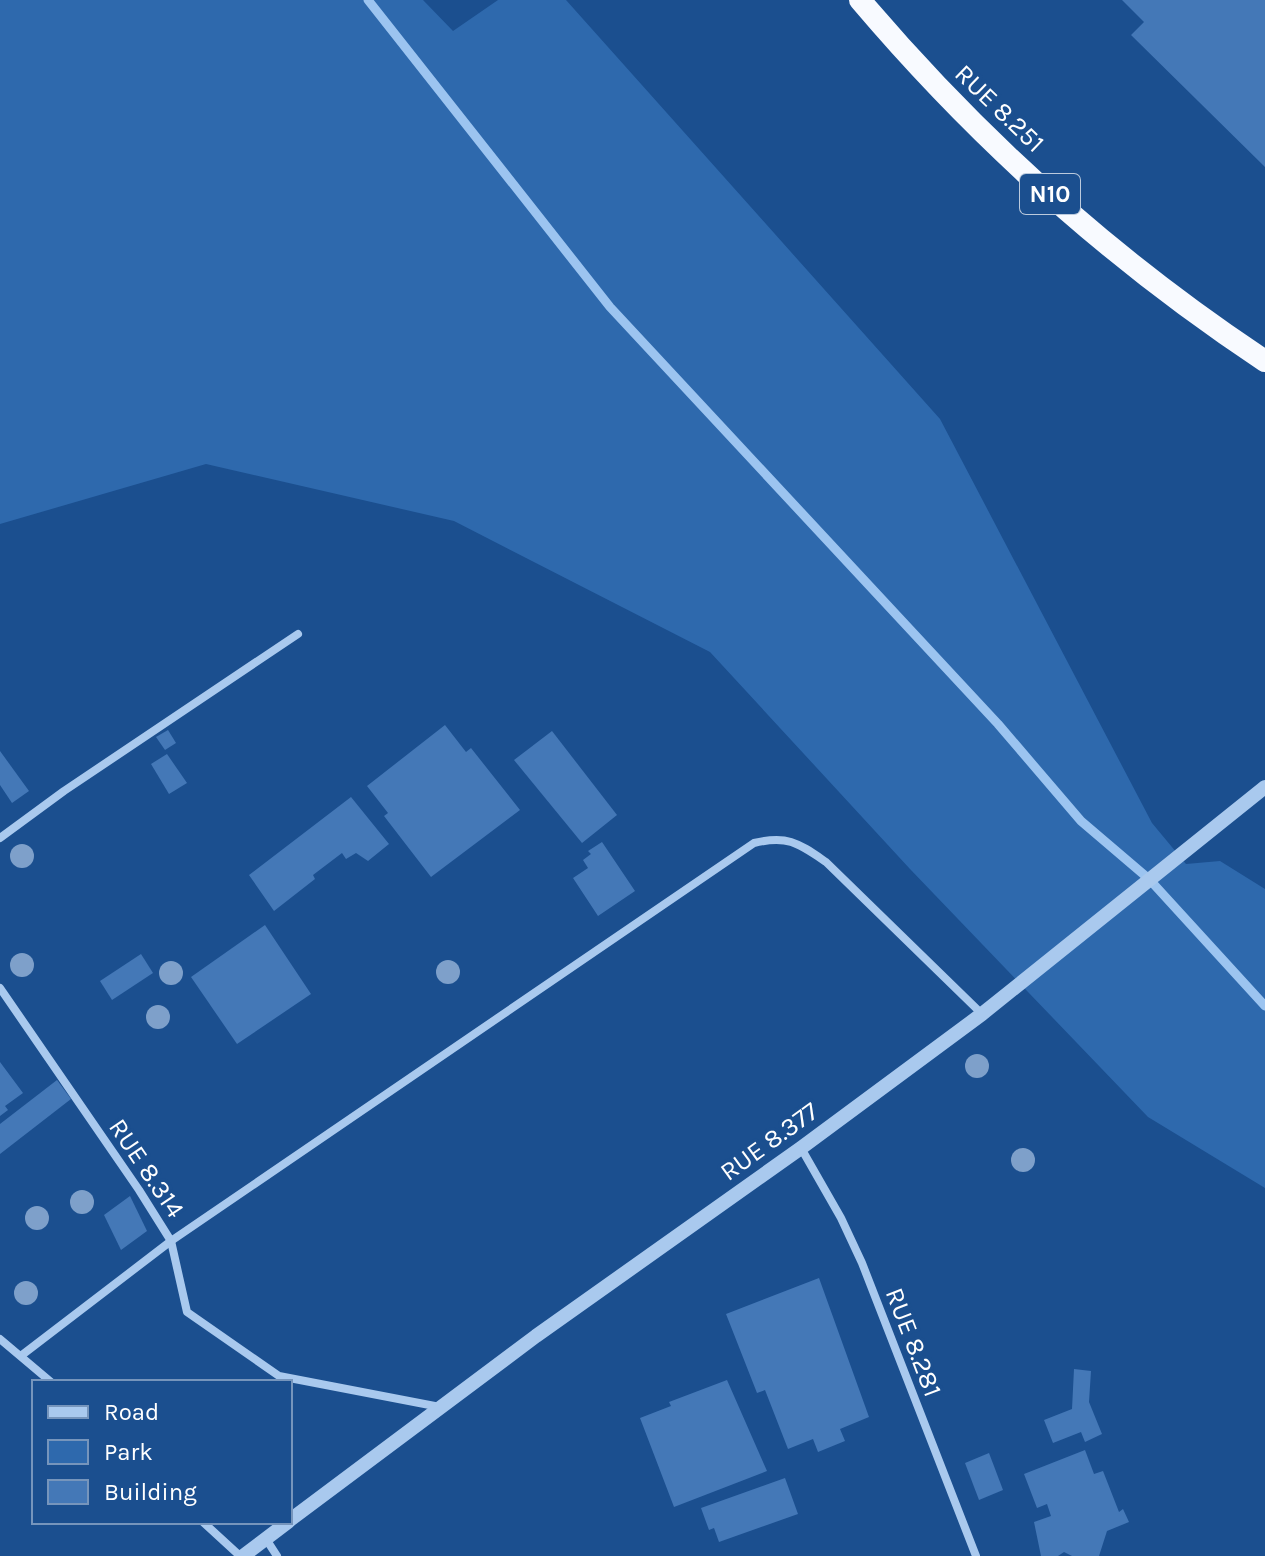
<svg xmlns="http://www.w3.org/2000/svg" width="1265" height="1556" viewBox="0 0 1265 1556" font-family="Karla,sans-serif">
	<rect width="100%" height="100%" fill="#1b4f8f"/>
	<polygon fill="#2e69ad" points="0,0 423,0 453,31 498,0 566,0 940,419 1152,823 1186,864 1220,861 1265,889 1265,1188 1148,1117 910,869 710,652 454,521 206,464 0,524"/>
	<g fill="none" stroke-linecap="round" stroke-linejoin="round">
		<polyline stroke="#9cc4f0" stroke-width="9" points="368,0 610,307 998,724 1081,821 1149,879 1265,1006"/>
	</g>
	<g fill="#4478b7">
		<polygon points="1122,0 1265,0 1265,167 1131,35 1144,22"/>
		<polygon points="445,725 466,752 471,748 520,810 431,877 384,816 388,813 367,786"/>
		<polygon points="168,730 176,743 165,750 156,737"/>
		<polygon points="552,731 617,815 582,843 514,760"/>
		<polygon points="0,751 29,791 12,803 0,785"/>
		<polygon points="167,754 187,783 169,794 151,764"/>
		<polygon points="351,797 389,844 368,861 356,853 346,859 342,853 313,875 315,879 274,911 249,875"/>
		<polygon points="602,842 635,891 598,916 573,878 588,868 583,860 591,854 588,851"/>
		<polygon points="265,925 311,994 237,1044 191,977"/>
		<polygon points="141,954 153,973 112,1000 100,981"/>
		<polygon points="0,1062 23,1093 5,1106 8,1110 0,1116"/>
		<polygon points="57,1080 71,1099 0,1154 0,1124"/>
		<polygon points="130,1196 147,1231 121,1250 104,1215"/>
		<polygon points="819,1278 869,1417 840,1429 845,1441 818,1452 813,1439 788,1449 765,1390 757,1393 726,1314"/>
		<polygon points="1074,1369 1091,1371 1089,1402 1102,1434 1085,1442 1081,1432 1053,1443 1044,1420 1072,1409"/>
		<polygon points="727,1380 767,1471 674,1507 640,1418 671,1406 669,1402"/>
		<polygon points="1085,1450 1094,1474 1103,1471 1119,1512 1123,1509 1129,1522 1107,1531 1099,1556 1072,1556 1064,1552 1058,1556 1041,1556 1034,1522 1051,1516 1047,1504 1037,1508 1024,1474"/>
		<polygon points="989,1453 1003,1490 979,1500 965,1463"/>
		<polygon points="785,1478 798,1514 719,1542 714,1528 709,1530 701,1508"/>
	</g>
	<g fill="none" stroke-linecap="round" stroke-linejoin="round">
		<g stroke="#a9c9ee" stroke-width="8">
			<polyline points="0,838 64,791 298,634"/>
			<polyline points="0,988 139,1190 171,1241 187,1312 279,1376 440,1407"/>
			<polyline points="801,1148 841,1218 862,1263 976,1556"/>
			<polyline points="0,1339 51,1382"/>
			<path d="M22,1355L171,1241L754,843C788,835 798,843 826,862L982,1014"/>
			<polyline points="203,1522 240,1556"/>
			<polyline points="266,1539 277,1556"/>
		</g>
		<g stroke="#a9c9ee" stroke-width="14">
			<polyline points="290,1520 536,1336 801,1148 982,1014 1265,787"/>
			<polyline points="243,1556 288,1522"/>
		</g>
		<path stroke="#f8faff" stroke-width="22" d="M860,0C977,138 1114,261 1265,361"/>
	</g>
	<g fill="#7ea0ca">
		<circle cx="22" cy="856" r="12"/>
		<circle cx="22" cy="965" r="12"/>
		<circle cx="448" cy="972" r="12"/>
		<circle cx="171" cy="973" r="12"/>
		<circle cx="158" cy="1017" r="12"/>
		<circle cx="977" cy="1066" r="12"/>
		<circle cx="1023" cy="1160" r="12"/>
		<circle cx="82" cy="1202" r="12"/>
		<circle cx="37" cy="1218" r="12"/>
		<circle cx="26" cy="1293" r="12"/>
	</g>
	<g text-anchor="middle" stroke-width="7" stroke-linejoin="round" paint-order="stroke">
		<rect fill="#1b4f8f" stroke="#bbcadd" stroke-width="2" x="1020" y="174" width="60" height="40" rx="6"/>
		<g font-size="24" font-weight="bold" fill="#fff">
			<text x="1050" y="202">N10</text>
		</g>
		<g font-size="26" fill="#fff" stroke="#1b4f8f">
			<text transform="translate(1000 108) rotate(44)" y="9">RUE 8.251</text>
			<text transform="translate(769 1141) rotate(-36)" y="9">RUE 8.377</text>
			<text transform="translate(147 1168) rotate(56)" y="9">RUE 8.314</text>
			<text transform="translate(914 1342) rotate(69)" y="9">RUE 8.281</text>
		</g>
	</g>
	<rect x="32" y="1380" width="260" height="144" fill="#1b4f8f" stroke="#7695bc" stroke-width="2"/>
	<rect x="48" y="1406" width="40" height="12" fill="#a9c9ee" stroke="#7695bc" stroke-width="2"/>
	<text x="104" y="1420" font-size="24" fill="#ffffff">Road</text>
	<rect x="48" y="1440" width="40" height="24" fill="#2e69ad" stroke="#7695bc" stroke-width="2"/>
	<text x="104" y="1460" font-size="24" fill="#ffffff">Park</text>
	<rect x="48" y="1480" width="40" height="24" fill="#4478b7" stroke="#7695bc" stroke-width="2"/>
	<text x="104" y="1500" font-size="24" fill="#ffffff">Building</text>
</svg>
